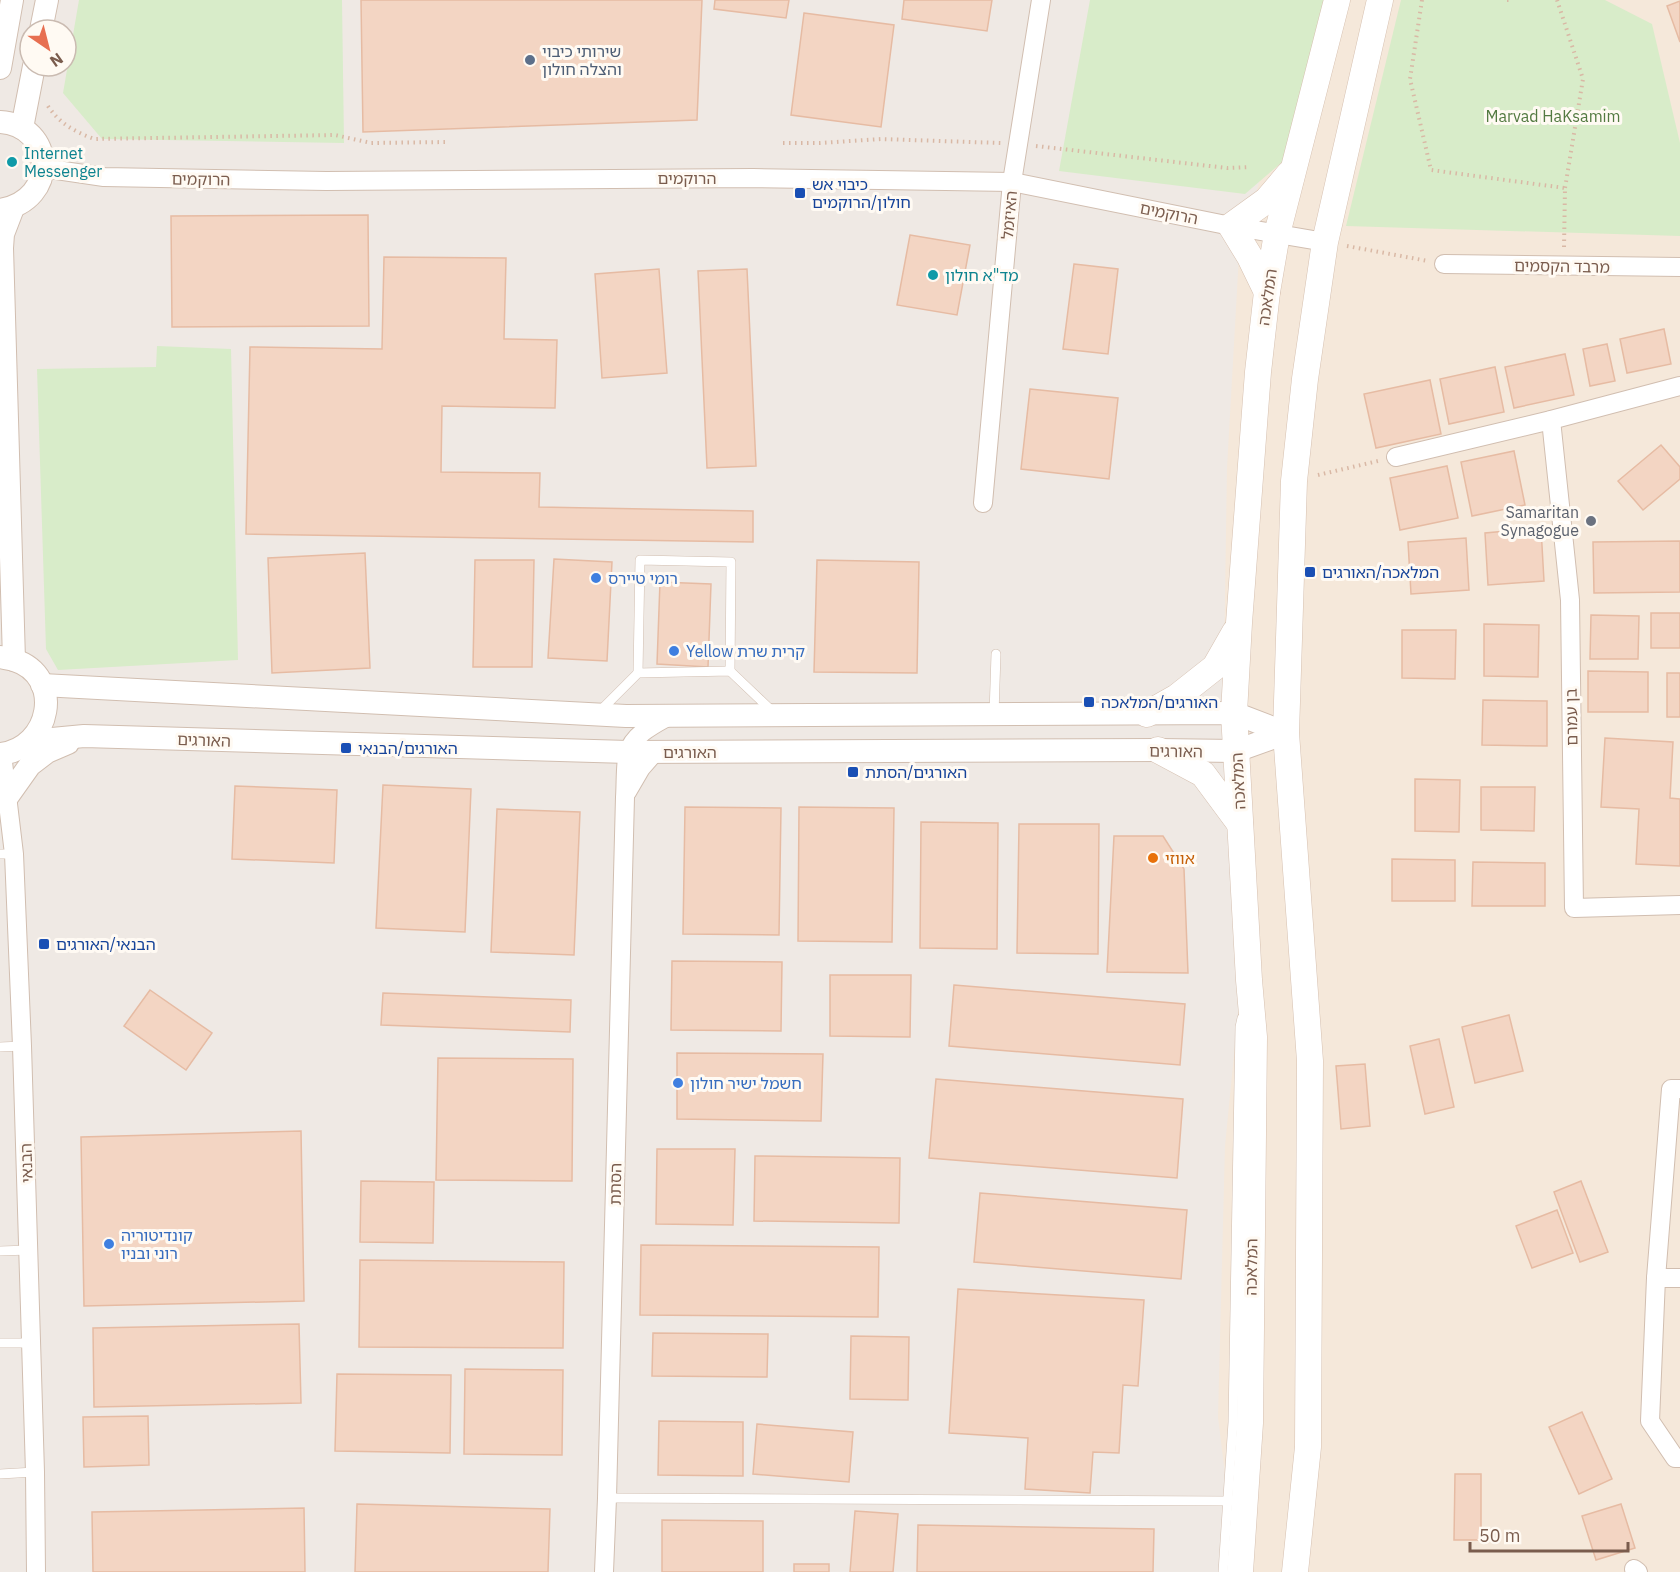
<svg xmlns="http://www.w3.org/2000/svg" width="1680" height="1572" viewBox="0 0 1680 1572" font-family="'IBM Plex Sans','Noto Sans Hebrew',sans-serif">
	<rect width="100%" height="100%" fill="#fdf6ec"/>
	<path fill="#f5e8da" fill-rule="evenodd" d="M0,0H1680V1572H0ZM30,30H66V66H30Z"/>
	<path fill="#efe9e4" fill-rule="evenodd" d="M0,0H1309L1239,255L1227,468L1223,729L1242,974L1225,1146L1218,1417L1237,1572H0ZM30,30H66V66H30Z"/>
	<g fill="#d8ecc9">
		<polygon points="79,0 342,0 344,143 102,139 63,93"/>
		<polygon points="1090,0 1325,0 1289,156 1245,194 1059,171"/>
		<polygon points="1401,0 1605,0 1652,24 1680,143 1680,236 1346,226"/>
		<polygon points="157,346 231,349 238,660 58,670 46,649 37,369 156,367"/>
	</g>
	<g fill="#f3d5c3" stroke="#e6bba3" stroke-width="1.5">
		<polygon points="361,0 702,0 697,120 363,132"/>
		<polygon points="715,0 789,0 786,18 714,9"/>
		<polygon points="904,0 992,0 987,31 902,19"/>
		<polygon points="1680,1 1680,42 1667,6"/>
		<polygon points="804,13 894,25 881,127 791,115"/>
		<polygon points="368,215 369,326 172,327 171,216"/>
		<polygon points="910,235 970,245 957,315 897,305"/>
		<polygon points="384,257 506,258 504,339 557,340 555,408 442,406 441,472 540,473 539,507 753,511 753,542 246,534 250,347 382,349"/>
		<polygon points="1074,264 1118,269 1108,354 1063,349"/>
		<polygon points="659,269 667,373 602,378 595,274"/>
		<polygon points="747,269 756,466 707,468 698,271"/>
		<polygon points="1664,329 1671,364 1627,373 1620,339"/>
		<polygon points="1607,344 1615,381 1590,386 1583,349"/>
		<polygon points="1565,354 1574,395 1514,408 1505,367"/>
		<polygon points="1495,367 1504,412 1449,424 1440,379"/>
		<polygon points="1430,380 1441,434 1376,448 1364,394"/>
		<polygon points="1030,389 1118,398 1109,479 1021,469"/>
		<polygon points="1661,445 1680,467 1680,479 1643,510 1618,481"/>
		<polygon points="1514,451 1525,505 1472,516 1461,462"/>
		<polygon points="1447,466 1458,518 1400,530 1390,478"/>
		<polygon points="1541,528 1544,581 1488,585 1485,533"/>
		<polygon points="1466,538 1469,590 1411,594 1408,542"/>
		<polygon points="1680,541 1680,592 1594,593 1593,542"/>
		<polygon points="365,553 370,668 272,673 268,558"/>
		<polygon points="554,559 612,562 607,661 548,658"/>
		<polygon points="475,560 534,560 532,667 473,667"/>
		<polygon points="817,560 919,562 917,673 814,672"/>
		<polygon points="660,582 711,584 708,667 657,664"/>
		<rect x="1651" y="613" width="29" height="35"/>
		<polygon points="1591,615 1639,616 1638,659 1590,659"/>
		<polygon points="1484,624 1539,625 1538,677 1484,676"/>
		<polygon points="1402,630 1456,630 1455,679 1402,678"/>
		<polygon points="1588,671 1648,672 1648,712 1588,712"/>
		<rect x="1667" y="673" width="13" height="44"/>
		<polygon points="1483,700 1547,701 1547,746 1482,745"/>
		<polygon points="1605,738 1673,742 1670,798 1680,799 1680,866 1636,864 1639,809 1601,807"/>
		<polygon points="1415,779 1460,780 1459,832 1415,831"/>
		<polygon points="383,785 471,789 465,932 376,928"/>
		<polygon points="235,786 337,790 334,863 232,859"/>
		<polygon points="1481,787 1535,787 1534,831 1481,830"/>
		<polygon points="685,807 781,808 779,935 683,934"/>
		<polygon points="799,807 894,808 892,942 798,941"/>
		<polygon points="497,809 580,812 574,955 491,952"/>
		<polygon points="921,822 998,823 997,949 920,948"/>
		<polygon points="1019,824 1099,824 1098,954 1017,953"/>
		<polygon points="1114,836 1163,836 1184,869 1188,973 1107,972"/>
		<polygon points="1392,859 1455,860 1455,901 1392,901"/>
		<polygon points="1473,862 1545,863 1545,906 1472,906"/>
		<polygon points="672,961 782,962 781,1031 671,1030"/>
		<polygon points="830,975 911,975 910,1037 830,1036"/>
		<polygon points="954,985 1185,1004 1180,1065 949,1046"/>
		<polygon points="150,990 212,1033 186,1070 124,1026"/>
		<polygon points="383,993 571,1000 570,1032 381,1025"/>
		<polygon points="1509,1015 1523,1071 1475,1083 1462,1027"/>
		<polygon points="1439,1039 1454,1107 1425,1114 1410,1046"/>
		<polygon points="677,1053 823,1054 821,1121 677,1119"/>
		<polygon points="438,1058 573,1059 572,1181 436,1180"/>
		<polygon points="1365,1064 1370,1126 1341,1129 1336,1066"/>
		<polygon points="936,1079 1183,1099 1177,1178 929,1158"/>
		<polygon points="301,1131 304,1301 84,1306 81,1137"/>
		<polygon points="657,1149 735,1149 733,1225 656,1224"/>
		<polygon points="755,1156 900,1158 899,1223 754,1221"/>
		<polygon points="361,1181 434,1182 433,1243 360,1242"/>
		<polygon points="1581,1181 1608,1252 1580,1262 1554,1192"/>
		<polygon points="980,1193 1187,1210 1181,1279 974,1262"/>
		<polygon points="1557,1210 1573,1253 1532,1268 1516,1226"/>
		<polygon points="641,1245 879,1247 878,1317 640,1315"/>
		<polygon points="360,1260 564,1262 563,1348 359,1347"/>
		<polygon points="958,1289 1144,1300 1138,1386 1123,1385 1119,1453 1093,1452 1090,1493 1025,1489 1028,1438 949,1433"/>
		<polygon points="299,1324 301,1403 94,1407 93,1328"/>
		<polygon points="653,1333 768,1334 767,1377 652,1376"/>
		<polygon points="851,1336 909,1337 908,1400 850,1399"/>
		<polygon points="465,1369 563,1370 562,1455 464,1454"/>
		<polygon points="337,1374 451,1375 450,1453 335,1451"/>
		<polygon points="1582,1412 1612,1479 1579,1494 1549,1427"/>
		<polygon points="148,1416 149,1465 84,1467 83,1417"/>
		<polygon points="659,1421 743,1422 743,1476 658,1475"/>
		<polygon points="757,1424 853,1432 849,1482 753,1474"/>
		<polygon points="1455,1474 1481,1474 1481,1540 1454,1540"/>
		<polygon points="357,1504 550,1509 548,1572 355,1572"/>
		<polygon points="1621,1504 1635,1548 1596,1560 1582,1516"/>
		<polygon points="304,1508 305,1572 93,1572 92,1512"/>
		<polygon points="855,1511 898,1514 893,1572 850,1572"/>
		<polygon points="662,1520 763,1521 763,1572 662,1572"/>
		<polygon points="918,1525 1154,1529 1153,1572 917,1572"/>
		<rect x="794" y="1564" width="35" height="8"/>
	</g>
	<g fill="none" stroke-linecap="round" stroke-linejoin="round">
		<defs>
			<g id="service">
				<polyline points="638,673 640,560 731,562 730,671"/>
				<polyline points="599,712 638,673 730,671 772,711"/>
				<polyline points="994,714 996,654"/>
				<polyline points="0,854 14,854"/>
				<polyline points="0,1047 22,1046"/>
				<polyline points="0,1251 29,1250"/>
				<polyline points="0,1343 31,1343"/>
				<polyline points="0,1474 35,1472"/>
				<polyline points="607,1498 1228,1501"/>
				<polyline points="1223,1572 1233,1422 1240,1027 1242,1018"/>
			</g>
			<g id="minor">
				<polyline points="43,168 104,177 326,181 753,178 1012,182 1231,226 1325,242"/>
				<polyline points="1444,264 1680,267"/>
				<polyline points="1551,420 1570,600 1574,908 1680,905"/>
				<polyline points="1396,457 1551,420 1680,386"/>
				<polyline points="983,503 1012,182 1041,0"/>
				<polyline points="2,754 14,854 22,1046 35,1472 36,1572"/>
				<polyline points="627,792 641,768 655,752"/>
				<polyline points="1680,1089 1671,1089 1656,1278 1650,1421 1675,1458 1680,1458"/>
				<polyline points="1656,1278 1680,1278"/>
				<polyline points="1634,1569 1638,1572"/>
				<path d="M604,1572L607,1498L625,797C626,785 625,764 628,753C633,734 655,724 671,715"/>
			</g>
			<g id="tertiary">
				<polyline points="41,30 47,0"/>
				<polyline points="0,68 12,0"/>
				<path d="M0,122C54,125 60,200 0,210"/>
				<polyline points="22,128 34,66"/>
				<polyline points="13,208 3,234 2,248 14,660"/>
				<path d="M0,657C4,658 10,659 14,660C65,676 51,749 0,754"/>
				<polyline points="42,685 626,716 1234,713 1286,733"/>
				<polyline points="31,741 84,736 628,752 1158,750 1236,751 1286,733"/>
				<polyline points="8,796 30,765 47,752 68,743"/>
			</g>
			<g id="secondary">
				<polyline points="1267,292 1250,257 1231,226 1267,200 1289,174"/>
				<polyline points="1147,714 1177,697 1215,667 1235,632"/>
				<polyline points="1158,750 1203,774 1240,824"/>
				<polyline points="1240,1572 1250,1423 1254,1037 1249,980 1234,713 1239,623 1258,372 1267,292 1277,234 1337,0"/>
				<polyline points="1295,1572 1308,1447 1310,1061 1286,733 1294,481 1305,379 1325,242 1380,0"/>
			</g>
		</defs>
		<use href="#service" stroke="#d1beb0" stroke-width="10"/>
		<use href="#minor" stroke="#d1beb0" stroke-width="20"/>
		<use href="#tertiary" stroke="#d1beb0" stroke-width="24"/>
		<use href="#secondary" stroke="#d6c0b0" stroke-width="27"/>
		<g stroke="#d9b8a5" stroke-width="4" stroke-dasharray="1.5 4.5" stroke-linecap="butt">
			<polyline points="1422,0 1410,79 1431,170 1565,188 1564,248"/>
			<polyline points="1507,0 1511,0"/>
			<polyline points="1557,0 1583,79 1565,188"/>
			<path d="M48,106C59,123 75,132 94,139L335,135L371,143L448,142"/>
			<polyline points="783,143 820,143 881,139 1001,143"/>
			<polyline points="1036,146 1227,168 1250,167"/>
			<polyline points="1347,246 1428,261"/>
			<polyline points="1318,475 1378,461"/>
		</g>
		<use href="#service" stroke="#fff" stroke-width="9"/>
		<use href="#minor" stroke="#fff" stroke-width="18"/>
		<use href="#tertiary" stroke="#fff" stroke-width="22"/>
		<use href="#secondary" stroke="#fff" stroke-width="26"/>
	</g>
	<circle fill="#5c6f8a" stroke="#fffaf3" stroke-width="2" cx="530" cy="60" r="6"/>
	<g fill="#0f9aa8" stroke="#fffaf3" stroke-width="2">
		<circle cx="12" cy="162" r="6"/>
		<circle cx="933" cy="275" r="6"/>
	</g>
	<g fill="#1a4fb4" stroke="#fffaf3" stroke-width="2">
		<rect x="794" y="187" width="12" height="12" rx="3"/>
		<rect x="1304" y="566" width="12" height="12" rx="3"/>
		<rect x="1083" y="696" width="12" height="12" rx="3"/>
		<rect x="340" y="742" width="12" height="12" rx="3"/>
		<rect x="847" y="766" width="12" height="12" rx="3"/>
		<rect x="38" y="938" width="12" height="12" rx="3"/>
	</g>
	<circle fill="#6b7280" stroke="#fffaf3" stroke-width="2" cx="1591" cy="521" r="6"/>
	<g fill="#3f7fe0" stroke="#fffaf3" stroke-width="2">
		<circle cx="596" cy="578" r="6"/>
		<circle cx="674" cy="651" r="6"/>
		<circle cx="678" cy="1083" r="6"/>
		<circle cx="109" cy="1244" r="6"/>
	</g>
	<circle fill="#e8710a" stroke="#fffaf3" stroke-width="2" cx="1153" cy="858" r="6"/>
	<g text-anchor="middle" stroke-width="6" stroke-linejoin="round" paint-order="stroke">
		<g font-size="16" fill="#4e5e75" stroke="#fffaf3" text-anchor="start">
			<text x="542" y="57">שירותי כיבוי<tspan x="542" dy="18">והצלה חולון</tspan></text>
		</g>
		<g font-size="16" fill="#537a41" stroke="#fffaf3">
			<text x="1553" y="122">Marvad HaKsamim</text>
		</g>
		<g font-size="16" fill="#0d838f" stroke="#fffaf3" text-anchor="start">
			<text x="24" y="159">Internet<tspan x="24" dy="18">Messenger</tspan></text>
			<text x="945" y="281">מד"א חולון</text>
		</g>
		<g font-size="16" fill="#7a5c4d" stroke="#fffaf3">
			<text x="687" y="184">הרוקמים</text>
			<text transform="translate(201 179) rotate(1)" y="6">הרוקמים</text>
			<text transform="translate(1169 213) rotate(11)" y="6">הרוקמים</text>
			<text transform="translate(1009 215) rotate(-85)" y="6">האיזמל</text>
			<text transform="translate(1562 266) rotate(1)" y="6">מרבד הקסמים</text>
			<text transform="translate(1267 297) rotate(-82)" y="6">המלאכה</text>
			<text transform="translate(1571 717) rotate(-91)" y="6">בן עמרם</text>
			<text transform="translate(204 740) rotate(2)" y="6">האורגים</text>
			<text transform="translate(1176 751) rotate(1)" y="6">האורגים</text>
			<text x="690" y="758">האורגים</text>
			<text transform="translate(1238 781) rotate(-93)" y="6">המלאכה</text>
			<text transform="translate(26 1163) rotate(-92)" y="6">הבנאי</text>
			<text transform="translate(615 1184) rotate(-89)" y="6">הסתת</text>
			<text transform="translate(1251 1267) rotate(-89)" y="6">המלאכה</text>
		</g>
		<g font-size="16" fill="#164399" stroke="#fffaf3" text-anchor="start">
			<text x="812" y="190">כיבוי אש<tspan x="812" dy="18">חולון/הרוקמים</tspan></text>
			<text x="1322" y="578">המלאכה/האורגים</text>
			<text x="1101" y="708">האורגים/המלאכה</text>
			<text x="358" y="754">האורגים/הבנאי</text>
			<text x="865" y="778">האורגים/הסתת</text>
			<text x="56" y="950">הבנאי/האורגים</text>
		</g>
		<g font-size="16" fill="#5b616d" stroke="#fffaf3" text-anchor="end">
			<text x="1579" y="518">Samaritan<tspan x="1579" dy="18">Synagogue</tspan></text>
		</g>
		<g font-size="16" fill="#366cbe" stroke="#fffaf3" text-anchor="start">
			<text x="608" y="584">רומי טיירס</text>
			<text x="686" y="657">Yellow קרית שרת</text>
			<text x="690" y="1089">חשמל ישיר חולון</text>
			<text x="121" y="1241">קונדיטוריה<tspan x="121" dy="18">רוני ובניו</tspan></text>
		</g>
		<g font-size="16" fill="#c56008" stroke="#fffaf3" text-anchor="start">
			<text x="1165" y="864">אווזי</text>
		</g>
	</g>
	<g transform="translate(48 48) rotate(145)"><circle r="28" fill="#fffaf3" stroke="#cabbb1" stroke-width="1.5"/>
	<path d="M0-4.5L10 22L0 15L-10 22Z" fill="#e76f51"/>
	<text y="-9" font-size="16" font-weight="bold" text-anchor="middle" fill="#7a5c4d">N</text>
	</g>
	<path d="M1470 1542v9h158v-9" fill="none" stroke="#7a5c4d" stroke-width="3"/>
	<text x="1479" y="1542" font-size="18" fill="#7a5c4d" stroke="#fffaf3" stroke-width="4.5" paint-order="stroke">50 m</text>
</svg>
